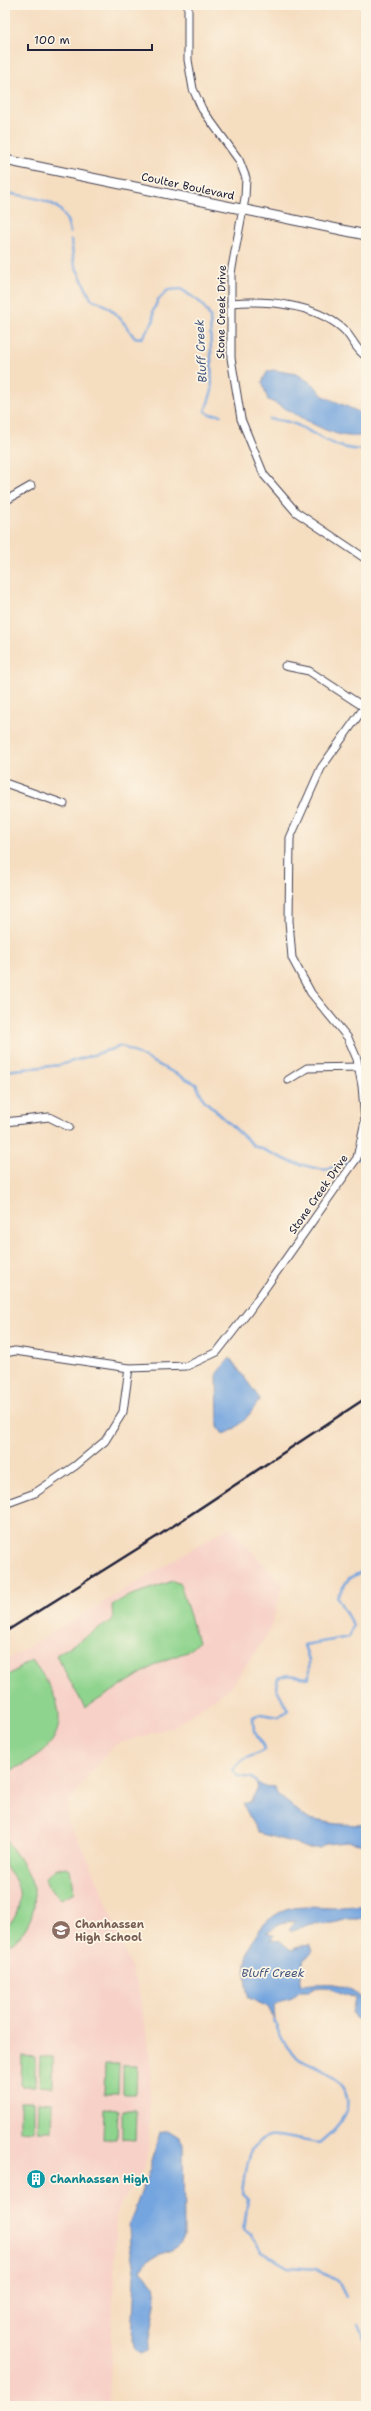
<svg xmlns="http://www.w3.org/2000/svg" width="371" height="2411" viewBox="0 0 371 2411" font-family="'Shantell Sans',sans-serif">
	<rect width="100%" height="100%" fill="#fcf5e5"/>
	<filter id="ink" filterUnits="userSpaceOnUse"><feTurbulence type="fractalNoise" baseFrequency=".025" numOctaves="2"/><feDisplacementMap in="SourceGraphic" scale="8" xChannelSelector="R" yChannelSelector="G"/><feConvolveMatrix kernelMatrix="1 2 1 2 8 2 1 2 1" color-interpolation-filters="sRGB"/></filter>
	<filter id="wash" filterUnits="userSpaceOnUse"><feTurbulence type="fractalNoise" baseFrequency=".012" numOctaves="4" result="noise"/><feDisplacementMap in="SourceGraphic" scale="16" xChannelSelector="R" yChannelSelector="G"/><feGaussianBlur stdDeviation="0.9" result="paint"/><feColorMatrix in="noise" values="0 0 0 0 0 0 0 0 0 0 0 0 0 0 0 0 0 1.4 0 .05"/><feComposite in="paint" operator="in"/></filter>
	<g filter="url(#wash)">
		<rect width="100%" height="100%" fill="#f5ddc0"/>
		<polygon fill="#f7d1c7" points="229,1527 283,1585 270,1631 229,1689 172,1727 115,1745 95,1766 69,1803 66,1822 78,1839 96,1876 137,1983 151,2058 148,2156 143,2170 116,2212 109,2406 5,2406 5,1661"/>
		<g fill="#8fd48e" stroke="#587b64">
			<polygon points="173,1581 180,1584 198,1642 187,1652 162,1661 85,1708 56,1655 113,1620 112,1605 126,1597"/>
			<path d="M32,1660C53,1688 76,1724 41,1753C32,1761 19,1766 8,1772L5,1766V1677Z"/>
			<path d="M5,1838C14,1852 25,1865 31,1881C41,1906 28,1935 5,1947V1928C19,1916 24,1897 15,1880C12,1875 6,1869 5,1864C4,1856 5,1846 5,1838Z"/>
			<polygon points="66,1867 70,1870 75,1892 61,1899 48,1887 45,1878 56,1869"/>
			<polygon points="22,2056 35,2057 35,2086 21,2086"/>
			<polygon points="40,2057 53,2057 53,2087 39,2086"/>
			<polygon points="105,2064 119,2064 118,2094 104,2094"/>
			<polygon points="123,2065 137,2065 136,2094 123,2094"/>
			<polygon points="20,2102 34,2102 34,2132 20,2131"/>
			<polygon points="39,2102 53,2103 52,2132 38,2132"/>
			<polygon points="104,2109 118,2110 117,2139 103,2139"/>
			<polygon points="122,2110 136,2110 135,2140 122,2139"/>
		</g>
		<g fill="#75a5df" stroke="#4c648d">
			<path d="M273,370L297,374L314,385L323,396L366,415V435C331,443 299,413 268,400L262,382L267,372Z"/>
			<path d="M230,1358L260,1399C252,1412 238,1431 223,1434L218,1427L217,1373Z"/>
			<polygon points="255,1781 263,1786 275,1787 277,1794 308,1819 337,1824 366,1825 366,1845 347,1842 326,1844 320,1848 307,1848 295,1843 258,1833 243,1804 250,1802 258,1788"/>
			<path d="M366,1906V1919H348L334,1923L310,1924L293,1931L289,1929L296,1920L281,1923L267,1932L274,1935L271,1940L280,1941L291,1950L301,1946L310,1945L313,1950L303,1962L300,1985C319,1984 336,1980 353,1991C358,1993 361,2001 366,2004V2021L356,2019L352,2013L355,1998L325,1987L312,1988L309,1992H299C292,2000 281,1998 274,2006L275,2021L268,2007L249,1998C237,1963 254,1916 293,1908C306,1906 320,1908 333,1908C343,1907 356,1905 366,1906Z"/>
			<path d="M168,2130L179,2137L183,2144L184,2236C177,2257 148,2250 141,2270L154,2285L156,2298L147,2351L140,2354L135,2350L132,2340L135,2277L130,2246L129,2225L150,2168L160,2132Z"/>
		</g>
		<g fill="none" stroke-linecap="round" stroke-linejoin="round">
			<g stroke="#75a5df" stroke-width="2.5">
				<path d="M5,193C33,198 66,197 70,233"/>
				<path d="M71,240L74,263L91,299C112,305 122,320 134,337L142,338L154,320L153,311L158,300L168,290L181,289L201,303L210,316L212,391L205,411L209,414L221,415"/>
				<path d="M269,419C278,420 288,421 297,425C322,437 335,450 366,450"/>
				<polyline points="5,1071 60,1065 122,1046 196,1084 204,1100 253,1145 291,1162 324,1170 353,1161"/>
				<polyline points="357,1159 360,1158 366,1162"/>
				<path d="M257,1783L252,1778L237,1776L233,1770C241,1756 254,1758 265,1749L254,1731L253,1717L261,1714L279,1717L288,1710L276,1687L278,1678L288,1675L309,1678V1660L304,1645L349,1637L353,1626L337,1597L349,1578L366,1570"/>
				<path d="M274,2020C278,2033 287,2050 298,2058C308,2064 319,2067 328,2073C363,2099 345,2122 319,2143C306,2142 280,2134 270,2136C246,2141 246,2174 243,2193L248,2198L244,2230L250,2234L262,2252L288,2267L316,2269L338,2281L346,2297"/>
				<polyline points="358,2324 366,2342"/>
			</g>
		</g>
	</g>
	<g filter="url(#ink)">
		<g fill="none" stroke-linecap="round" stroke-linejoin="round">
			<defs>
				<g id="minor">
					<polyline points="188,5 188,60 193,89 202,109 239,160 246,178 245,198 231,273 231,358 241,419 264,475 296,512 366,559"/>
					<path d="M231,303C267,300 314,304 342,328C352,336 355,350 366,356"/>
					<polyline points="5,501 31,486"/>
					<polyline points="285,666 309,671 364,707"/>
					<polyline points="5,783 64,804"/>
					<polyline points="288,1080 307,1068 359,1067"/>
					<polyline points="5,1122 49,1117 69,1127"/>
					<polyline points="5,1353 15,1351 129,1368 187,1366 217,1352 249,1311 357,1158 365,1121 362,1086 357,1059 348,1038 311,993 292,958 289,921 290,838 321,768 366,705"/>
					<polyline points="5,1504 35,1493 75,1466 105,1441 123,1412 129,1368"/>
				</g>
				<polyline id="tertiary" points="5,160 366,235"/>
			</defs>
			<use href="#minor" stroke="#423e4f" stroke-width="9"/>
			<use href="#tertiary" stroke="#423e4f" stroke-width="11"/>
			<use href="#minor" stroke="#fff" stroke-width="7"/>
			<use href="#tertiary" stroke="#fff" stroke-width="9"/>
			<polyline stroke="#22223b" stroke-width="2.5" points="5,1632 161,1534 366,1398"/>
		</g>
	</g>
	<defs>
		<symbol id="university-disc" viewBox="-11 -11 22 22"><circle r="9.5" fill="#8d6e63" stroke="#fcf5e5"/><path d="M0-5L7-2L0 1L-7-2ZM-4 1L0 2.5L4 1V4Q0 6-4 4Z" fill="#fff"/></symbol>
		<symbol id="building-disc" viewBox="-11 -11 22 22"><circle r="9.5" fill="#0f9aa8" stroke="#fcf5e5"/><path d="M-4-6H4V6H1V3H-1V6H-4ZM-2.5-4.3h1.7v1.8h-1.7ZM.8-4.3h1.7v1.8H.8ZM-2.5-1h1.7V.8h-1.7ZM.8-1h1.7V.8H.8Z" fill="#fff"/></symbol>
	</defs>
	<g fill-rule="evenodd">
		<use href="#university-disc" x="50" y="1919" width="22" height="22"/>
		<use href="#building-disc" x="25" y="2168" width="22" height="22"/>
	</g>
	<g text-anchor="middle" stroke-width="3.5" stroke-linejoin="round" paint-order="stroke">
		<g font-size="11" fill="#22223b" stroke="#fcf5e5">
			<text transform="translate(188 186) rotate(12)" y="4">Coulter Boulevard</text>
			<text transform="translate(221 312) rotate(-89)" y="4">Stone Creek Drive</text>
			<text transform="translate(318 1194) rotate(-55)" y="4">Stone Creek Drive</text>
		</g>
		<g font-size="11" font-weight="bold" fill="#785e54" stroke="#fcf5e5" text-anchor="start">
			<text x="75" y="1928">Chanhassen<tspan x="75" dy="13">High School</tspan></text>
		</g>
		<g font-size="11" font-weight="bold" fill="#0d838f" stroke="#fcf5e5" text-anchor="start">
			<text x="50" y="2183">Chanhassen High</text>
		</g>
		<g font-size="12" font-style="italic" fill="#43567d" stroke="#fcf5e5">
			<text transform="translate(201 351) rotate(-93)" y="4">Bluff Creek</text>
			<text x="273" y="1977">Bluff Creek</text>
		</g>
	</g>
	<rect width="371" height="2411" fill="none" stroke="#fcf5e5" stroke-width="20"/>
	<path d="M28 44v6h124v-6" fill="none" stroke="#22223b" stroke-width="2"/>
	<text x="34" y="44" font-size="12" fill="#22223b" stroke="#fcf5e5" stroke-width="3" paint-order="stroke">100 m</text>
</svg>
